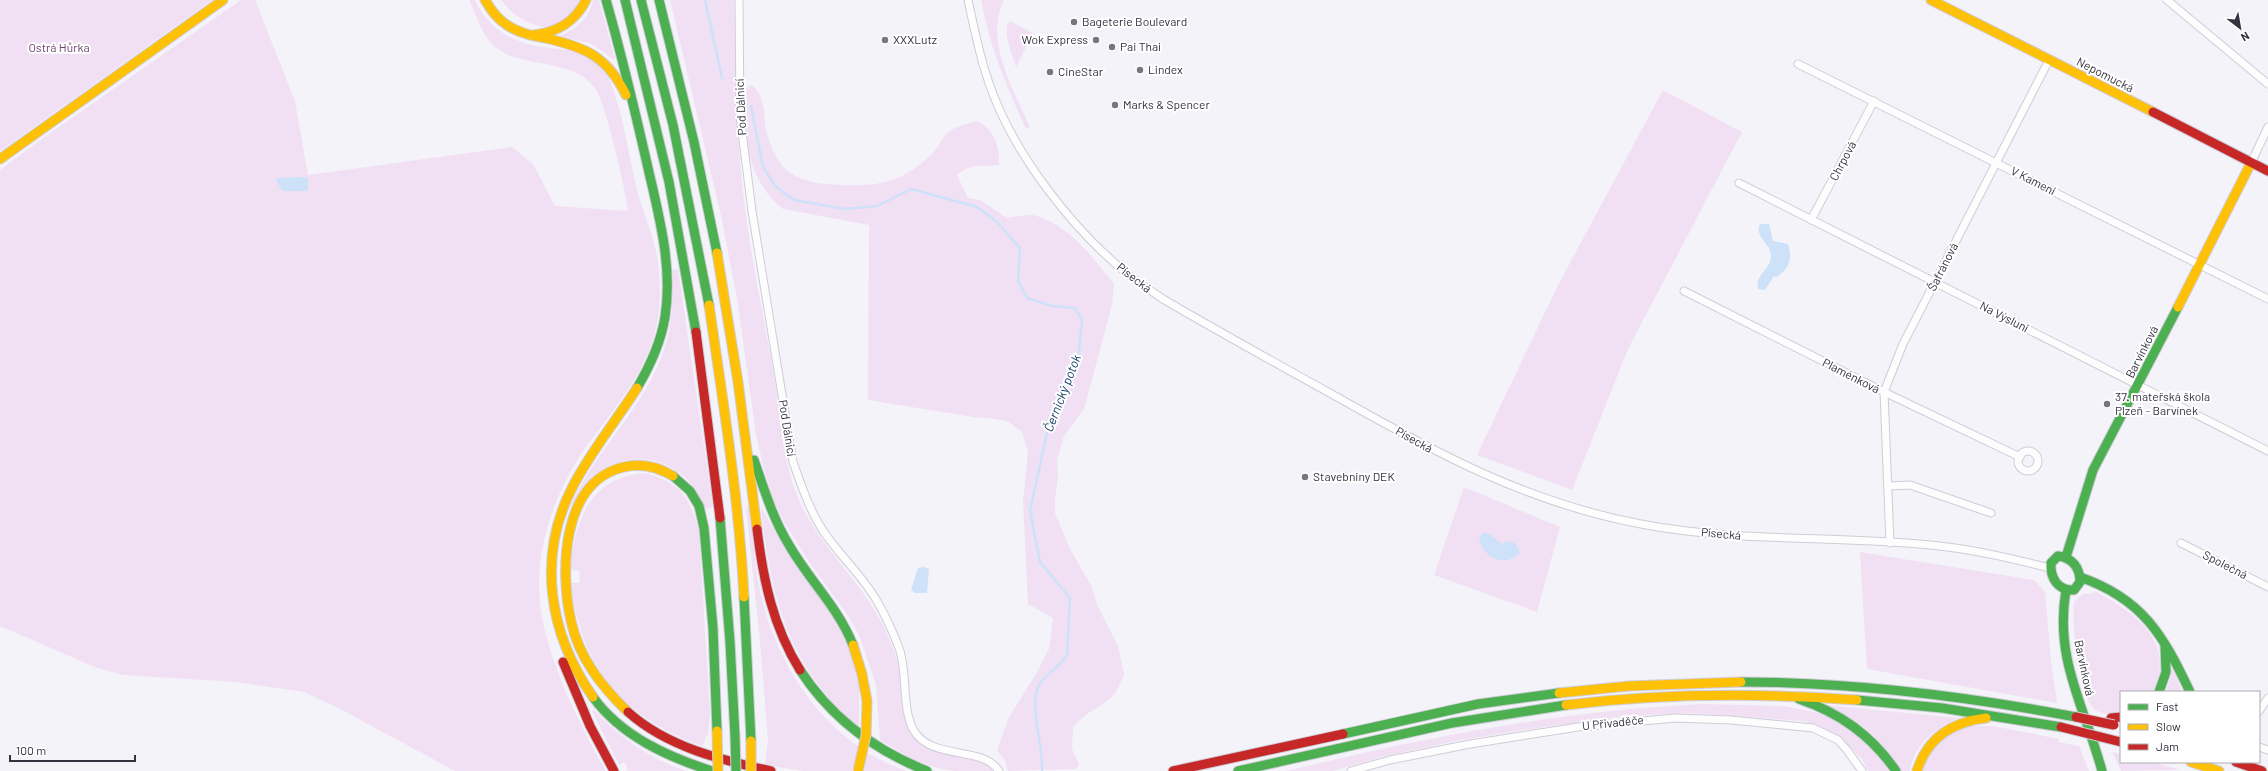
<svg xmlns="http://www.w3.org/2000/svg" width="2268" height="771" viewBox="0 0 2268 771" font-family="Barlow,sans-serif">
	<rect width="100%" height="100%" fill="#f4f3fa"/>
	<g fill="#f1e0f4">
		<polygon points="0,0 212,0 0,151"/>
		<path d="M241,0H255L295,101L308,175L512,147L533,164L555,206L628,211C626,191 605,101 595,88C569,55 515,70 491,43C480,30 476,15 469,0H475C490,32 517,45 551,48C567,50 582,51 595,60C600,64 606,72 609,78C624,114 628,155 638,193C644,216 655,238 658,263C669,348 632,384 586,447C556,490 534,549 540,602C544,652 580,727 606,771H455L340,709L304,692L236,682L123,675L97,668L0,626V170L36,143Z"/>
		<path d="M501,0H579C563,42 523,29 501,0Z"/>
		<path d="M593,0H599L615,59H613L592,44L560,36C577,28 589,19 593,0Z"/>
		<path d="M670,0H734C736,72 736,144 746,216C753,268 764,319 773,370C780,410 782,454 796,493C815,542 858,577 882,623C889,637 897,656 900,672C903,689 902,721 912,735C931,762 975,750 993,771C981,771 968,771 956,771C928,769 903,754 880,740L876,685L859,635L847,614L809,562L786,525L774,502L764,469L756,435L737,298L720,211Z"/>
		<path d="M981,0H1004C984,41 1013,88 1030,127L1026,129C1007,88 989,45 981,0Z"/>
		<path d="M1010,21L1033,33L1016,67C1013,57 1001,28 1010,21Z"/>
		<path d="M751,85C766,95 763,114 766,129C768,141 774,153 780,163C789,177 811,183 826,184C870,187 898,187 932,154C938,148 940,142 944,136C952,127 966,124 977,121C994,129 1000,146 999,165C983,167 970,163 957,175L968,198L980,200L1007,218C1015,217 1029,213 1037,216C1070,226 1093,258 1114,284L1112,305L1084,409L1064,436L1057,460L1058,477L1055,499V513L1070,549L1092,587L1097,605L1118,646L1124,675L1116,692L1106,702L1087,714L1073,726L1072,749L1079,764L1076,769L1008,771L1005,761L997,750L1009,717L1037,672L1049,649L1053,618L1028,604L1023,502L1028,452L1022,432L1009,422L996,419L973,417L868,400L869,225L783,209C748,183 740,129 746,89Z"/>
		<polygon points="1663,90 1742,132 1628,349 1572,490 1477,455 1558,285"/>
		<path d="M678,269L713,507L705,509C690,465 644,446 603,469C587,478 579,495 569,509C596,446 655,400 669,331C673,311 673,290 673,270Z"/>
		<path d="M645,473C680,482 690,498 699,531L710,713L708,733L702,746C623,718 580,667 571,583H580L579,571L570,570C575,521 589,477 645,473Z"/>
		<polygon points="1464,487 1560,527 1537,612 1434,575"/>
		<path d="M746,507H749C753,539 755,572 763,603C782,676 833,747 907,771H803L765,765L768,741L760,642Z"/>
		<path d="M761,507L789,556L829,610L843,632L859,677V728C787,665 771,598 761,507Z"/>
		<polygon points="1860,552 2034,580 2045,592 2051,660 2057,703 1867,669"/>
		<path d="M2095,591C2135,613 2176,641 2154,692H2121V714C2114,714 2103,715 2097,711C2079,701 2071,621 2074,602L2083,594L2093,593Z"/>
		<polygon points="2173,667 2182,692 2166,692"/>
		<path d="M1704,704L1784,706L1814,712L1833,718L1871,745L1891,771H1868L1862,759L1842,739L1805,721L1689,713L1630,716L1551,726L1460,740L1381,757L1333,771H1286C1424,738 1562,710 1704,704Z"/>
		<path d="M1826,705L1959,718C1935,728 1915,743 1910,771H1901C1876,733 1866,726 1826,705Z"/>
		<path d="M594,710C620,738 650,759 686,771H626L628,769L624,762L619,765L592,711Z"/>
		<polygon points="1974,726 1993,726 2059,739 2059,742 2079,746 2089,771 1920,771 1927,754 1955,730"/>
		<polygon points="2112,752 2121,754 2121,762 2151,762 2180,770 2121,771"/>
	</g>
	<g fill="#cde1f9">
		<polygon points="304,177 308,179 308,191 282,191 275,178"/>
		<path d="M1760,224H1769L1773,241L1788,244C1793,259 1789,269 1776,277L1774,276L1765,290L1758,289C1754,275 1772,269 1771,255C1771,244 1754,237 1760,224Z"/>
		<path d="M1483,533H1488L1502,544L1509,541L1516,544L1520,553C1504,568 1483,558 1479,538Z"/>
		<polygon points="924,567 929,569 927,593 915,593 911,590 918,568"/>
	</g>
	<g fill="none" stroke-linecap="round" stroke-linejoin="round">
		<g stroke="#cde1f9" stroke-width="2.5">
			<polyline points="705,0 722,78"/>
			<path d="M751,106L763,167L775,186L794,200L845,209L877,206L911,189L977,207L997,222L1020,248L1018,281L1027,298L1052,306L1075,308L1082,320L1079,351L1049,424L1030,511L1040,562L1070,598L1067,655C1060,667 1046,673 1039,685C1028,705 1044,747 1042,771"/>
		</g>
		<defs>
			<g id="street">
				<path d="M739,0L740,116L752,211L793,462C801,484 809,509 822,529C838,554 862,575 877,601C885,615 893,632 899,648C908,672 901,708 914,731C933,761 982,745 999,771"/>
				<path d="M968,0C975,32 981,63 993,94C1017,157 1072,228 1124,271C1136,281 1150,290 1163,299C1221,333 1279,365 1337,397C1436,453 1528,503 1641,524C1739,543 1840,535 1939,546C1977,550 2013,559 2050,568"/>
				<polyline points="2167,0 2268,84"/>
				<polyline points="1798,64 2268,299"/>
				<polyline points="2251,163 2268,127"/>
				<polyline points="1739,183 2268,451"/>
				<polyline points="1811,220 1874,101"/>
				<polyline points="1684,291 1884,392 2020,457"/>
				<circle cx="2028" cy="461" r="10"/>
				<polyline points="1888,486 1910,485 1991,513"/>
				<polyline points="1890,543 1884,392 1903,344 2049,60"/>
				<polyline points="2181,543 2268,587"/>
				<polyline points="2259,711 2268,698"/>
				<polyline points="2259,747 2268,750"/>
				<polyline points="1351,771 1390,760 1470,744 1578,727 1675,718 1731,720 1813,728 1838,740 1847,750 1862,771"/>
			</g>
			<g id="fast">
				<path d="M606,0C622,56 635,111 648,168C659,216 673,267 665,317C661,342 650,366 637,388"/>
				<polyline points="625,0 669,182 696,332"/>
				<polyline points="641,0 673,125 709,305"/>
				<polyline points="659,0 694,142 717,253"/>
				<path d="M754,460C764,489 773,519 789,545C809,580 838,607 853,645"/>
				<polyline points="673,476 690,491 699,506 704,528 713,628 717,731"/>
				<polyline points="720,518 730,642 735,736"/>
				<path d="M2058,556C2073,558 2080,568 2080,582L2074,590C2058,591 2050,578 2051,563Z"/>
				<polyline points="2066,557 2093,470 2178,307"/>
				<path d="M2080,577C2143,599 2163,635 2190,692"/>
				<path d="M2066,590C2054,660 2085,707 2102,771"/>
				<polyline points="744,597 751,741"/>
				<path d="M800,670C831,718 874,750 927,771"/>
				<path d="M1741,682C1854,682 1965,696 2076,717"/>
				<polyline points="2159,692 2166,672 2165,646"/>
				<path d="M593,697C621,736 668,757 712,771"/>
				<path d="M1799,699C1840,713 1871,735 1896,771"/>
				<polyline points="1857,700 1942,708 2061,727"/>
				<polyline points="1343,734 1478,704 1559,693"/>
				<polyline points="1238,771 1452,723 1566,705"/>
			</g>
			<g id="slow">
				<path d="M485,0C491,10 497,19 507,25C518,33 532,36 545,38C585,47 607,56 626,95"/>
				<polyline points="1931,0 2153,112"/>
				<path d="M534,35C558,32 575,22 586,0"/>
				<polyline points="0,159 223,0"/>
				<polyline points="717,253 738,382 757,529"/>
				<path d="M709,305C723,402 739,499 744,597"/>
				<polyline points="2178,307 2251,163"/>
				<polyline points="853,645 862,674 867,701"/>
				<polyline points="1559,693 1629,686 1741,682"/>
				<path d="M593,697C549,634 536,557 573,486C591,451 616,421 637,388"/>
				<path d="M1566,705C1663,693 1760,693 1857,700"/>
				<path d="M628,712C602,687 579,658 571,621C560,572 561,481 624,467C641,463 658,467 673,476"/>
				<polyline points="2191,762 2219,771"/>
				<path d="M1917,771C1927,738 1952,722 1986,718"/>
			</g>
			<g id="jam">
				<polyline points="2153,112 2268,171"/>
				<polyline points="696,332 720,518"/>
				<path d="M757,529C763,579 773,627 800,670"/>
				<polyline points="563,662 590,726 614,771"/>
				<path d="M628,712C667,747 721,760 771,771"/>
				<polyline points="2111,718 2121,717"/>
				<polyline points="2236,762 2262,771"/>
				<polyline points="1173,771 1343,734"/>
			</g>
		</defs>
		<use href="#street" stroke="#ceccd6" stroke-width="9"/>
		<use href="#fast" stroke="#ceccd6" stroke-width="11"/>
		<use href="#slow" stroke="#ceccd6" stroke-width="11"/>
		<use href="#jam" stroke="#ceccd6" stroke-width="11"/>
		<use href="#street" stroke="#fdfdfe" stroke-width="7"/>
		<use href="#fast" stroke="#4caf50" stroke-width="9"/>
		<use href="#slow" stroke="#ffc107" stroke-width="9"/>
		<use href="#jam" stroke="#c62828" stroke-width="9"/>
		<defs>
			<polyline id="fast-bridge" points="735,736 736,771"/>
			<g id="slow-bridge">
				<polyline points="717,731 718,771"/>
				<polyline points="751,741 751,771"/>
				<polyline points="858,771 866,735 867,701"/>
			</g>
			<g id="jam-bridge">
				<polyline points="2076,717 2114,725"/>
				<polyline points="2061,727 2121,742"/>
			</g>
		</defs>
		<use href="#fast-bridge" stroke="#ceccd6" stroke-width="11" stroke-linecap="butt"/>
		<use href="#slow-bridge" stroke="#ceccd6" stroke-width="11" stroke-linecap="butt"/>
		<use href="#jam-bridge" stroke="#ceccd6" stroke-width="11" stroke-linecap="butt"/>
		<use href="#fast-bridge" stroke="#4caf50" stroke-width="9"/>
		<use href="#slow-bridge" stroke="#ffc107" stroke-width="9"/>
		<use href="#jam-bridge" stroke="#c62828" stroke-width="9"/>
	</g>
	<g fill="#777680" stroke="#fff" stroke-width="1.5">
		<circle cx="1074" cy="22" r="4"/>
		<circle cx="885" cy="40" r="4"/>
		<circle cx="1096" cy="40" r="4"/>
		<circle cx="1112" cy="47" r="4"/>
		<circle cx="1140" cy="70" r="4"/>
		<circle cx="1050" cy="72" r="4"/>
		<circle cx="1115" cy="105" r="4"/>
		<circle cx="2107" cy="404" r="4"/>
		<circle cx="1305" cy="477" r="4"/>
	</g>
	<g text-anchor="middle" stroke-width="4" stroke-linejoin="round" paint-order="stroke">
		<g font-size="12" fill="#33323e" stroke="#fff" text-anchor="start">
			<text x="1082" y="26">Bageterie Boulevard</text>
			<text x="893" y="44">XXXLutz</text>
			<text x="1088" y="44" text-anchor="end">Wok Express</text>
			<text x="1120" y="51">Pai Thai</text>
			<text x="1148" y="74">Lindex</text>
			<text x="1058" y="76">CineStar</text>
			<text x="1123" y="109">Marks &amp; Spencer</text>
			<text x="2115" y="401">37. mateřská škola<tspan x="2115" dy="14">Plzeň - Barvínek</tspan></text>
			<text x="1313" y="481">Stavebniny DEK</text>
		</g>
		<g font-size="12" fill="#6e456f" stroke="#fff">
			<text x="59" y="52">Ostrá Hůrka</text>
		</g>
		<g font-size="12" fill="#33323e" stroke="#fff">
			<text transform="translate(2105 75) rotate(27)" y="4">Nepomucká</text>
			<text transform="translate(741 107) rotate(-93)" y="4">Pod Dálnicí</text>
			<text transform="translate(1843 161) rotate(-62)" y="4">Chrpová</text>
			<text transform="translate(2033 181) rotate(27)" y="4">V Kamení</text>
			<text transform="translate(1943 267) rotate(-63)" y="4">Šafránová</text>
			<text transform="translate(1134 278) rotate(38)" y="4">Písecká</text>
			<text transform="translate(2004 317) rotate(27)" y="4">Na Výsluní</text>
			<text transform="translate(2142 352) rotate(-63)" y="4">Barvínková</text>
			<text transform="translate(1851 376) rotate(27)" y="4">Plaménková</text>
			<text transform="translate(787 428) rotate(81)" y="4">Pod Dálnicí</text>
			<text transform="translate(1414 440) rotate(29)" y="4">Písecká</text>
			<text transform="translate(1721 534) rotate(5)" y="4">Písecká</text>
			<text transform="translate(2225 565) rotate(27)" y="4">Společná</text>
			<text transform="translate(2084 668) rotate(78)" y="4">Barvínková</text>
			<text transform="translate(1613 723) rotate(-6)" y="4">U Přivaděče</text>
		</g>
		<g font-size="13" font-style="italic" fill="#174069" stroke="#fff">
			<text transform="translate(1062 393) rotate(-69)" y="5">Černický potok</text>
		</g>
	</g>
	<rect x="2120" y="691" width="140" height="72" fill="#ffffff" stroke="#adadb2"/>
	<rect x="2128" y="704" width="20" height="6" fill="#4caf50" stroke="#adadb2"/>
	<text x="2156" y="711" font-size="12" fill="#33323e">Fast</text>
	<rect x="2128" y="724" width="20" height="6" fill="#ffc107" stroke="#adadb2"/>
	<text x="2156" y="731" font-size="12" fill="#33323e">Slow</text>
	<rect x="2128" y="744" width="20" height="6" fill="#c62828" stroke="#adadb2"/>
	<text x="2156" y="751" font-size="12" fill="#33323e">Jam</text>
	<g transform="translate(2240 28) rotate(149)" stroke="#ffffff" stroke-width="3" paint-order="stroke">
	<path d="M0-3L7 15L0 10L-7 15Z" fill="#33323e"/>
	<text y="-6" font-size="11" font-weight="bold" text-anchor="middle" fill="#33323e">N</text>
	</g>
	<path d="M10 755v6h125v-6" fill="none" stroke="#33323e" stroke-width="2"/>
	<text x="16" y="755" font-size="12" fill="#33323e" stroke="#ffffff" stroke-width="3" paint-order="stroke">100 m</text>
</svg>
